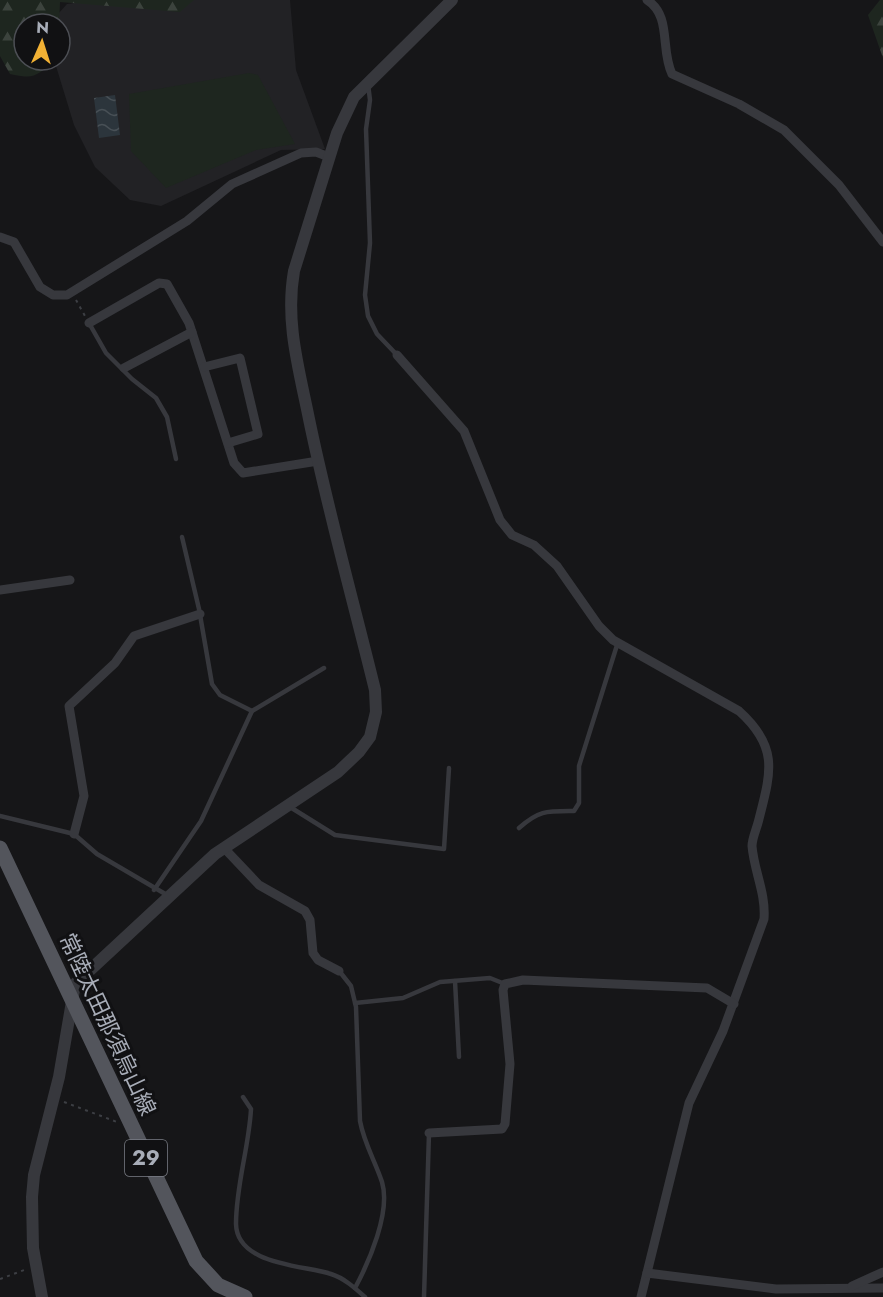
<svg xmlns="http://www.w3.org/2000/svg" width="883" height="1297" viewBox="0 0 883 1297" font-family="Jost,'Noto Sans JP',sans-serif">
	<defs>
		<pattern id="forest-firs" width="22" height="20" patternUnits="userSpaceOnUse" patternTransform="scale(1.5)"><rect width="22" height="20" fill="#1e261f"/><path d="M5 1l3.5 6h-7zM16 11l3.5 6h-7z" fill="#3c433d"/></pattern>
		<pattern id="water-waves" width="16" height="10" patternUnits="userSpaceOnUse" patternTransform="scale(1.5)"><rect width="16" height="10" fill="#2c353c"/><path d="M0 5q4-4 8 0t8 0" fill="none" stroke="#485056"/></pattern>
	</defs>
	<rect width="100%" height="100%" fill="#161618"/>
	<polygon fill="#222225" points="100,0 290,0 296,70 325,149 281,150 161,206 130,200 95,167 74,125 56,66 56,60 60,60 58,14 67,4"/>
	<g fill="url(#forest-firs)">
		<path d="M0,0H194L180,12L60,2L59,24H24V60H56C37,75 35,80 10,74L0,56Z"/>
		<polygon points="880,0 883,0 883,58 868,15"/>
	</g>
	<polygon fill="#1e261f" points="249,73 258,75 295,144 256,150 166,188 131,151 129,94"/>
	<polygon fill="url(#water-waves)" points="115,95 120,135 99,138 94,98"/>
	<g fill="none" stroke-linecap="round" stroke-linejoin="round">
		<g stroke="#3d3f44" stroke-width="2" stroke-dasharray="3 4.5" stroke-linecap="butt">
			<polyline points="76,300 85,316"/>
			<polyline points="64,1102 117,1122"/>
			<polyline points="0,1279 27,1269"/>
		</g>
		<g stroke="#37383d" stroke-width="4.5">
			<polyline points="368,84 370,100 366,129 370,243 365,295 368,316 377,334 397,355"/>
			<polyline points="89,323 106,353 132,379 156,398 167,417 176,459"/>
			<polyline points="182,537 199,609 212,684 220,695 252,711"/>
			<polyline points="290,807 335,835 444,849 449,768"/>
			<polyline points="0,816 74,834 97,854 167,895"/>
			<path d="M519,828C539,810 547,811 574,811L579,803V766L618,642"/>
			<polyline points="154,890 201,821 252,711 324,668"/>
			<path d="M340,972L351,986L356,1007L360,1121C364,1143 375,1161 382,1182C391,1212 369,1262 355,1288"/>
			<polyline points="455,981 459,1057"/>
			<polyline points="355,1003 403,998 440,982 490,978 505,984"/>
			<path d="M243,1097L251,1109C249,1147 236,1185 236,1224C237,1265 303,1265 331,1274C344,1278 355,1288 365,1297"/>
			<polyline points="424,1297 429,1133"/>
		</g>
		<g stroke="#37383d" stroke-width="9">
			<path d="M647,0C672,16 660,49 672,74L739,104L784,130L839,185L883,242"/>
			<polyline points="0,237 14,242 40,287 53,295 67,295 187,221 232,184 301,153 316,152 329,157"/>
			<polyline points="89,323 159,283 167,284 189,323 234,463 243,473 318,461"/>
			<path d="M397,355L464,431L500,520L512,535L534,545L557,566L599,626L613,640L739,711C779,747 771,772 759,819C757,828 752,838 752,846C754,871 766,893 764,919L723,1031L689,1103L641,1297"/>
			<polyline points="204,367 240,358 258,434 228,443"/>
			<polyline points="124,368 192,332"/>
			<polyline points="0,590 70,580"/>
			<polyline points="74,834 84,796 69,706 115,663 134,636 200,614"/>
			<polyline points="224,848 259,885 305,911 310,920 313,953 318,960 339,971"/>
			<polyline points="429,1133 502,1129 505,1124 510,1064 503,990 505,984 523,980 707,988 734,1004"/>
			<polyline points="647,1273 776,1289 883,1288"/>
			<polyline points="852,1286 883,1272"/>
		</g>
		<path stroke="#37383d" stroke-width="12" d="M42,1297L33,1248L32,1197L34,1175L59,1077L75,984L215,854L338,772L359,752L370,737L376,712L375,690C353,600 328,511 309,419C299,369 285,322 294,271L337,133L354,97L452,0"/>
		<polyline stroke="#53555c" stroke-width="15" points="0,848 196,1261 218,1285 245,1297"/>
	</g>
	<g text-anchor="middle" stroke-width="6" stroke-linejoin="round" paint-order="stroke">
		<rect fill="#111113" stroke="#7b7e86" stroke-width="1.5" x="125" y="1140" width="42" height="36" rx="4.5"/>
		<g font-size="21" font-weight="bold" fill="#a8adb8">
			<text x="146" y="1165">29</text>
		</g>
		<g font-size="22" fill="#a8adb8" stroke="#111113">
			<text transform="translate(108 1024) rotate(65)" y="8">常陸太田那須烏山線</text>
		</g>
	</g>
	<g transform="translate(42 42) rotate(3)"><circle r="28" fill="#111113" stroke="#4d4f55" stroke-width="1.5"/>
	<path d="M0-4.5L10 22L0 15L-10 22Z" fill="#f2b134"/>
	<text y="-9" font-size="16" font-weight="bold" text-anchor="middle" fill="#a8adb8">N</text>
	</g>
</svg>
